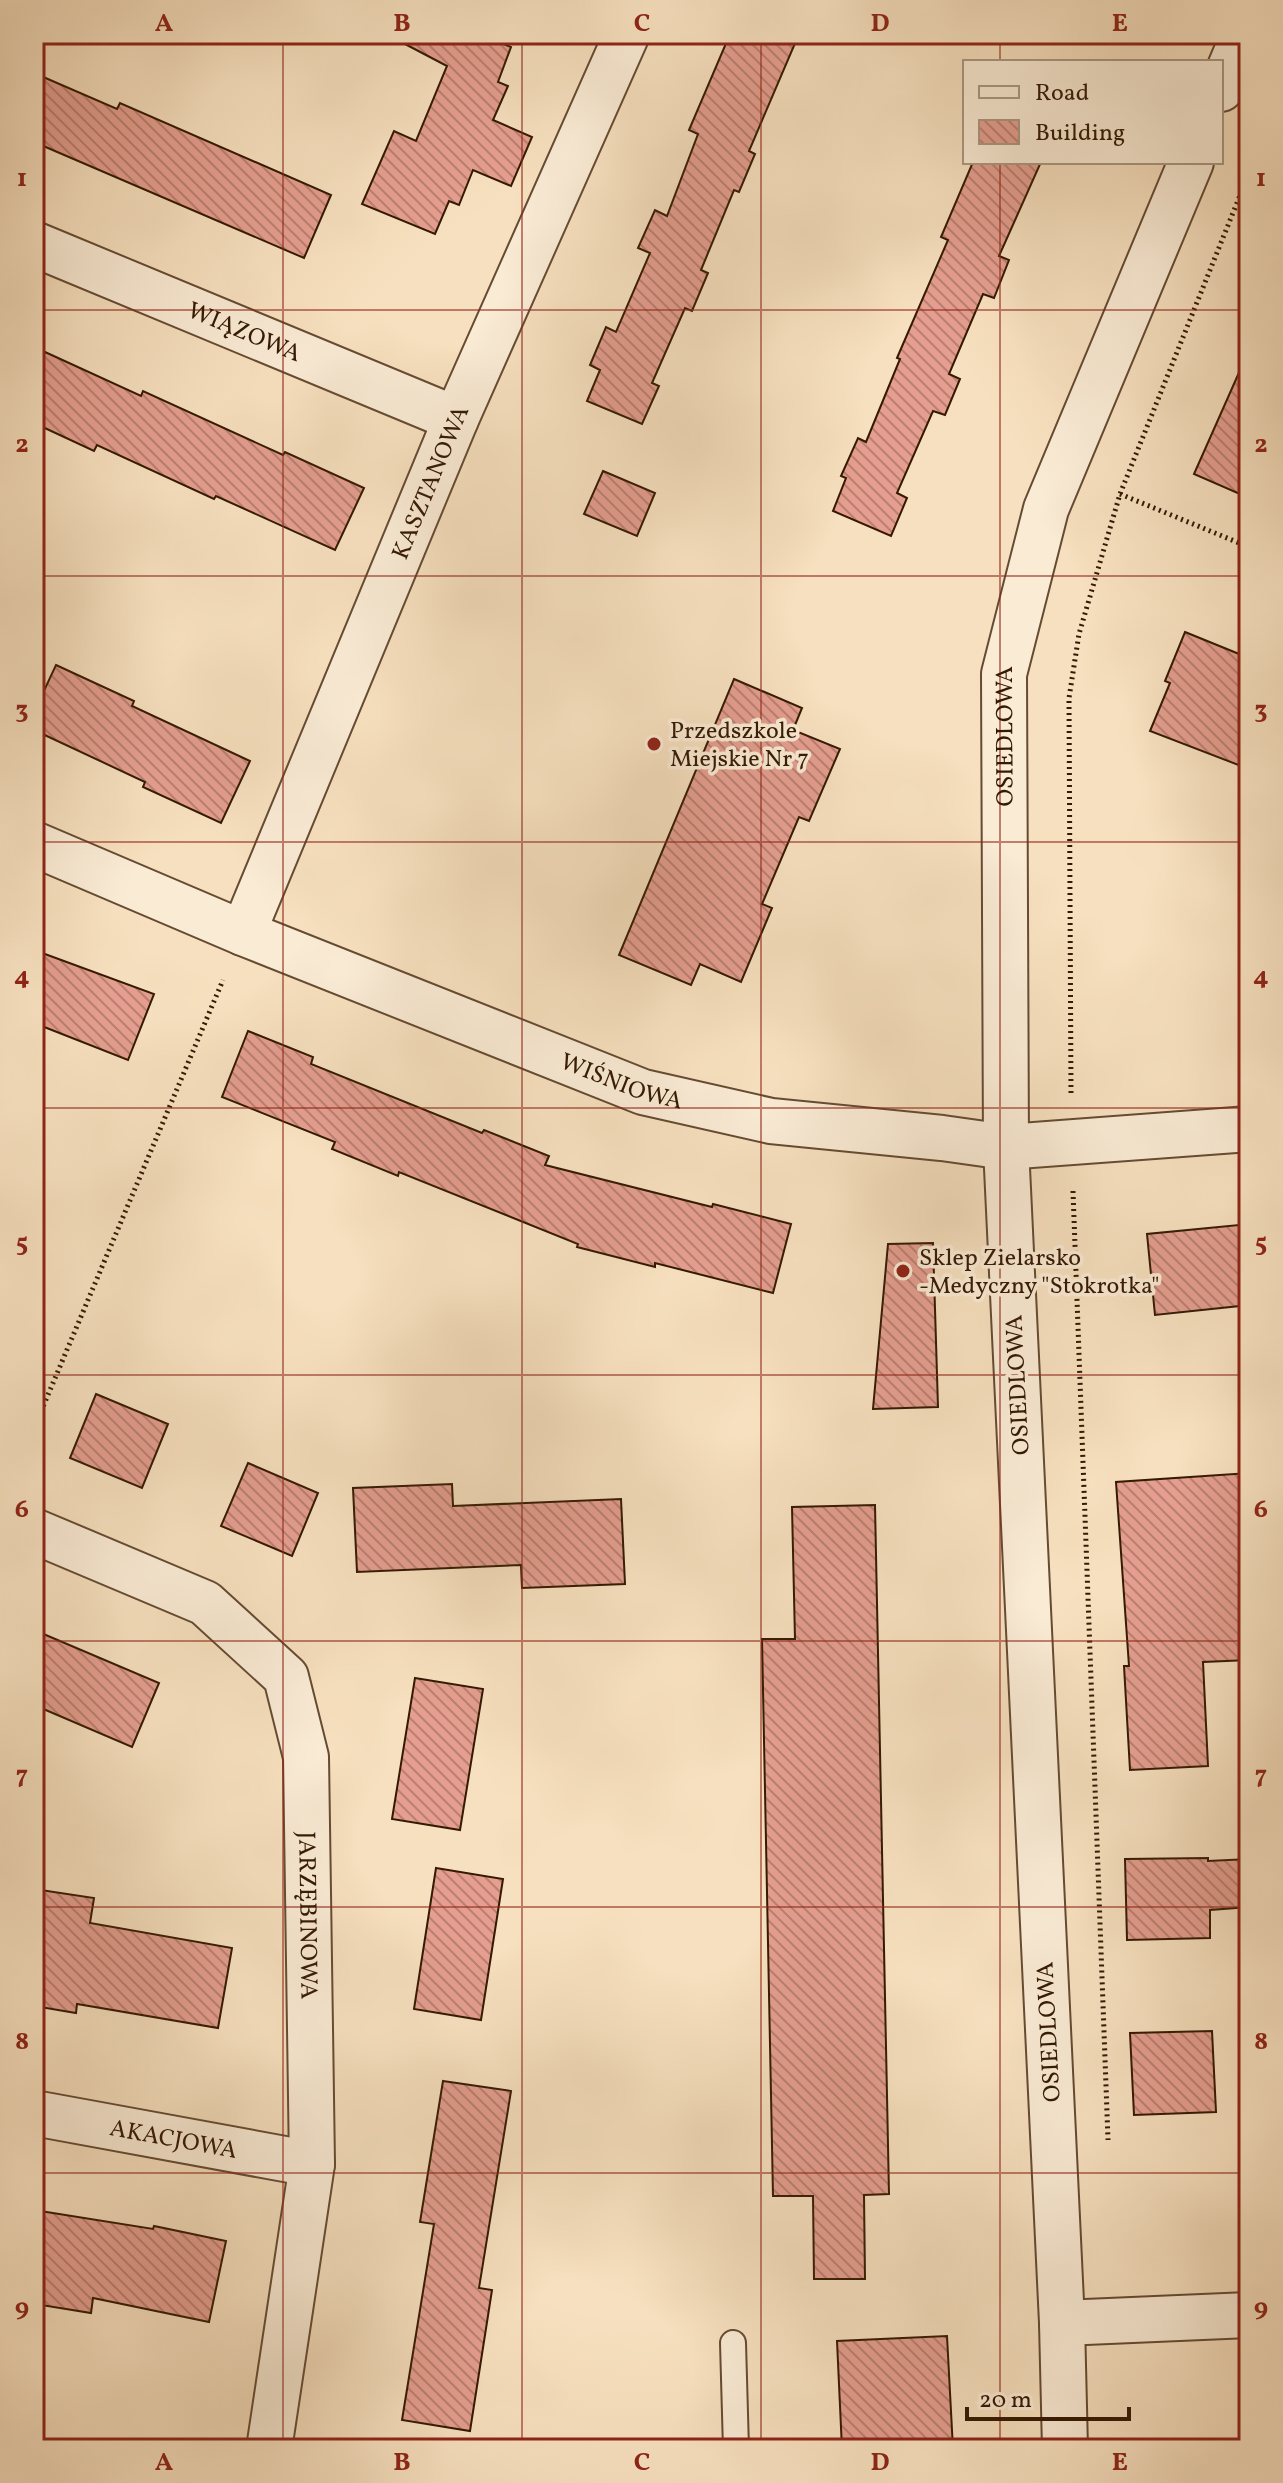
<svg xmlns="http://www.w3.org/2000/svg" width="1283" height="2483" viewBox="0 0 1283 2483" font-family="Vollkorn,serif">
	<defs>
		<pattern id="building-back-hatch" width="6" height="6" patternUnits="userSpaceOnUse" patternTransform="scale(2)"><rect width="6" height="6" fill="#e59e8f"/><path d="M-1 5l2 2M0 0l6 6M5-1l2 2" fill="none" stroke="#ba8073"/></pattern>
	</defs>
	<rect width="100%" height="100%" fill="#f7e0bf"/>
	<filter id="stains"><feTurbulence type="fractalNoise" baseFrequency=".0025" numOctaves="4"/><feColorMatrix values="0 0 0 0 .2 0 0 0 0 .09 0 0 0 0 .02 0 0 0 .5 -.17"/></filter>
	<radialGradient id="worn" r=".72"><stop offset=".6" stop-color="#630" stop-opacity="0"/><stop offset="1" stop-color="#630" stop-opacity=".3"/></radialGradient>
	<g fill="url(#building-back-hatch)" stroke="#341903" stroke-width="2">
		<polygon points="386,34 480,34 511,47 498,82 508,86 493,120 532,137 511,186 473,170 459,205 449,201 435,234 362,204 394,131 416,141 447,66"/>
		<polygon points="730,34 799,34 749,151 755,154 739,192 734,190 701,270 708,273 692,311 685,308 652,383 659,386 642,424 587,401 600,370 590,365 606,327 616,332 650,253 638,248 655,210 667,216 698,134 689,130"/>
		<polygon points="34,73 117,109 120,103 331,195 304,258 34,142"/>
		<polygon points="973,162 1041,162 999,256 1009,260 994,298 983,294 949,374 960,379 945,415 933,411 897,493 907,498 891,536 833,511 846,478 841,476 858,438 866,442 900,359 897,358 948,240 941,237"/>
		<polygon points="1249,350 1249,498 1194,474"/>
		<polygon points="45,352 141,396 143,391 283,455 285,452 364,488 335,550 216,496 214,499 97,445 94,451 34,423 34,375"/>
		<polygon points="603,471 655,493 637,536 584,514"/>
		<polygon points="1185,632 1249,658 1249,769 1150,731 1170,683 1165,681"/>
		<polygon points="56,665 134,701 132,706 250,761 221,823 143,787 145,782 34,730 34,712"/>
		<polygon points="734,679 802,708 793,730 840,749 809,821 799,817 762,904 772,908 741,982 700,964 691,985 619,955"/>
		<polygon points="34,950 154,994 128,1060 34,1023"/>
		<polygon points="248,1031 313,1057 311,1064 482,1133 484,1130 549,1156 545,1165 712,1207 713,1204 791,1224 773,1293 655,1263 655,1267 577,1247 578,1244 399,1172 398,1176 332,1149 335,1142 222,1097"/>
		<polygon points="1249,1224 1249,1305 1155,1315 1147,1234"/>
		<polygon points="933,1243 938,1407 873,1409 888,1244"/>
		<polygon points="96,1394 168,1424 142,1488 70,1458"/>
		<polygon points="248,1463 318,1493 292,1556 221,1526"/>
		<polygon points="1249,1473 1249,1660 1203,1662 1208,1766 1130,1770 1124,1666 1129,1666 1116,1482"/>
		<polygon points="452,1484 453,1506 621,1499 625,1584 522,1588 521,1565 357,1572 353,1488"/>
		<polygon points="875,1505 889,2194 864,2195 865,2279 814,2279 813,2196 773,2196 762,1639 795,1639 792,1507"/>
		<polygon points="34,1630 159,1683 132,1747 34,1705"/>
		<polygon points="415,1678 483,1689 460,1830 392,1819"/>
		<polygon points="1208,1858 1208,1861 1249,1859 1249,1907 1210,1910 1210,1938 1127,1940 1125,1859"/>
		<polygon points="436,1868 503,1879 481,2020 414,2009"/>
		<polygon points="34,1889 94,1898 90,1923 232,1948 218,2028 77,2004 76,2013 34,2006"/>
		<polygon points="1212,2031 1216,2112 1134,2115 1130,2033"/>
		<polygon points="443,2081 511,2091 479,2288 492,2290 470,2431 402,2420 434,2224 420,2222"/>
		<polygon points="34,2210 153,2229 154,2226 226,2241 209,2322 93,2298 91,2313 41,2305 44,2277 34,2275"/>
		<polygon points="947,2336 953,2449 842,2449 837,2341"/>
	</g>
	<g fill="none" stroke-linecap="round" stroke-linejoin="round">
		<defs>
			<polyline id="lane" points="733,2343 736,2449"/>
			<g id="street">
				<polyline points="1221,89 1244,34"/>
				<path id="s1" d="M34,244L456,419"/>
				<path id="s2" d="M34,844L243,933L643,1092L771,1121L942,1138L1006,1147L1249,1129"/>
				<path id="s3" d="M243,933L456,419L627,34"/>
				<path id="s4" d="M34,1531L205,1603L286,1677L306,1757L312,2164L269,2449"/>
				<path id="s5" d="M34,2113L312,2164"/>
				<polyline points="1062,2323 1249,2315"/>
				<path id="s6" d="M1065,2449L1062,2323L1006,1147L1004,674L1046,509L1191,162"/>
			</g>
		</defs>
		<use href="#lane" stroke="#654b32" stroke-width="28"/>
		<use href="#street" stroke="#654b32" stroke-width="48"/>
		<g stroke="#341903" stroke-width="5" stroke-dasharray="2 4" stroke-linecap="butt">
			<polyline points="1120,494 1249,547"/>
			<polyline points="1071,1093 1069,698 1079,634 1120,494 1249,173"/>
			<polyline points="1073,1191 1108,2140"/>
			<polyline points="34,1428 223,980"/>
		</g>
		<use href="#lane" stroke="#faebd5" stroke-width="24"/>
		<use href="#street" stroke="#faebd5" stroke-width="44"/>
	</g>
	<path fill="none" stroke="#8f2418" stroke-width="2" stroke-opacity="0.55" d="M283,34V2449M522,34V2449M761,34V2449M1000,34V62M1000,162V2449M34,310H1249M34,576H1249M34,842H1249M34,1108H1249M34,1375H1249M34,1641H1249M34,1907H1249M34,2173H1249"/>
	<g fill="#8f2418" stroke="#faebd5" stroke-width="3">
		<circle cx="654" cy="744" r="8"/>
		<circle cx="903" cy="1271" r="8"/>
	</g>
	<g text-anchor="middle" stroke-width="7" stroke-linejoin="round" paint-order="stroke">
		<g font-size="24" fill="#341903" stroke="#faebd5">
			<text dy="8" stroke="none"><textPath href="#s1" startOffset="228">WIĄZOWA</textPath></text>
			<text dy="8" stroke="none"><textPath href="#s3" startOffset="488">KASZTANOWA</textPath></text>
			<text dy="8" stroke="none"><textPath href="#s6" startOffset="1714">OSIEDLOWA</textPath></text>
			<text dy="8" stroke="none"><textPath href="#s2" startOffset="634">WIŚNIOWA</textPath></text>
			<text transform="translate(1017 1385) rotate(-93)" y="8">OSIEDLOWA</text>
			<text dy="8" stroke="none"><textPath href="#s4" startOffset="536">JARZĘBINOWA</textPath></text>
			<text transform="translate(1048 2032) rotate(-93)" y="8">OSIEDLOWA</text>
			<text dy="8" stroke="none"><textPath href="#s5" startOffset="142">AKACJOWA</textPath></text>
		</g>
		<g font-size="24" fill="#341903" stroke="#faebd5" text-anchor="start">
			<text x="670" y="738">Przedszkole<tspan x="670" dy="28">Miejskie Nr 7</tspan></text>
			<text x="919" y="1265">Sklep Zielarsko<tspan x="919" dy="28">-Medyczny "Stokrotka"</tspan></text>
		</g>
	</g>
	<rect width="1283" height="2483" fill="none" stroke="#f7e0bf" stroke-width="88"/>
	<rect x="963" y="60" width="260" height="104" fill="#faebd5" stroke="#ab9781" stroke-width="2"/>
	<rect x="979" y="86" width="40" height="12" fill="#faebd5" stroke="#ab9781" stroke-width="2"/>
	<text x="1035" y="100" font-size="24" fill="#341903">Road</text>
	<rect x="979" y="120" width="40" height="24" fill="url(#building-back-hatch)" stroke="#ab9781" stroke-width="2"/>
	<text x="1035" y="140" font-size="24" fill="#341903">Building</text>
	<path d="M967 2407v12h162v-12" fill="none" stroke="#341903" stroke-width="4"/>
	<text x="979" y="2407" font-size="24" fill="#341903" stroke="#faebd5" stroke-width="6" paint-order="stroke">20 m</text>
	<rect x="44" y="44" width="1195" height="2395" fill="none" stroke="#8f2418" stroke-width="3"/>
	<g font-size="26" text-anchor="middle" font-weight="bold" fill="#8f2418">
		<text x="164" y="31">A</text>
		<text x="402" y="31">B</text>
		<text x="642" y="31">C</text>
		<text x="880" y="31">D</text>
		<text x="1120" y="31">E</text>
		<text x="22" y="186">1</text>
		<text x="1261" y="186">1</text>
		<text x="22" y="452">2</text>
		<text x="1261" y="452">2</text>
		<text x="22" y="718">3</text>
		<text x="1261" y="718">3</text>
		<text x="22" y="984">4</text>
		<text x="1261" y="984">4</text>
		<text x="22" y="1251">5</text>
		<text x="1261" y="1251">5</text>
		<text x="22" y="1517">6</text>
		<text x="1261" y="1517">6</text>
		<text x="22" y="1783">7</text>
		<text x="1261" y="1783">7</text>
		<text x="22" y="2049">8</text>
		<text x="1261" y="2049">8</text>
		<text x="22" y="2315">9</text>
		<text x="1261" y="2315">9</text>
		<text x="164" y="2470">A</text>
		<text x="402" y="2470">B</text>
		<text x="642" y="2470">C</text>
		<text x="880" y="2470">D</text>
		<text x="1120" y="2470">E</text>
	</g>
	<rect width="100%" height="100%" filter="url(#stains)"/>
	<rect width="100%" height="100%" fill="url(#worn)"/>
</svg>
